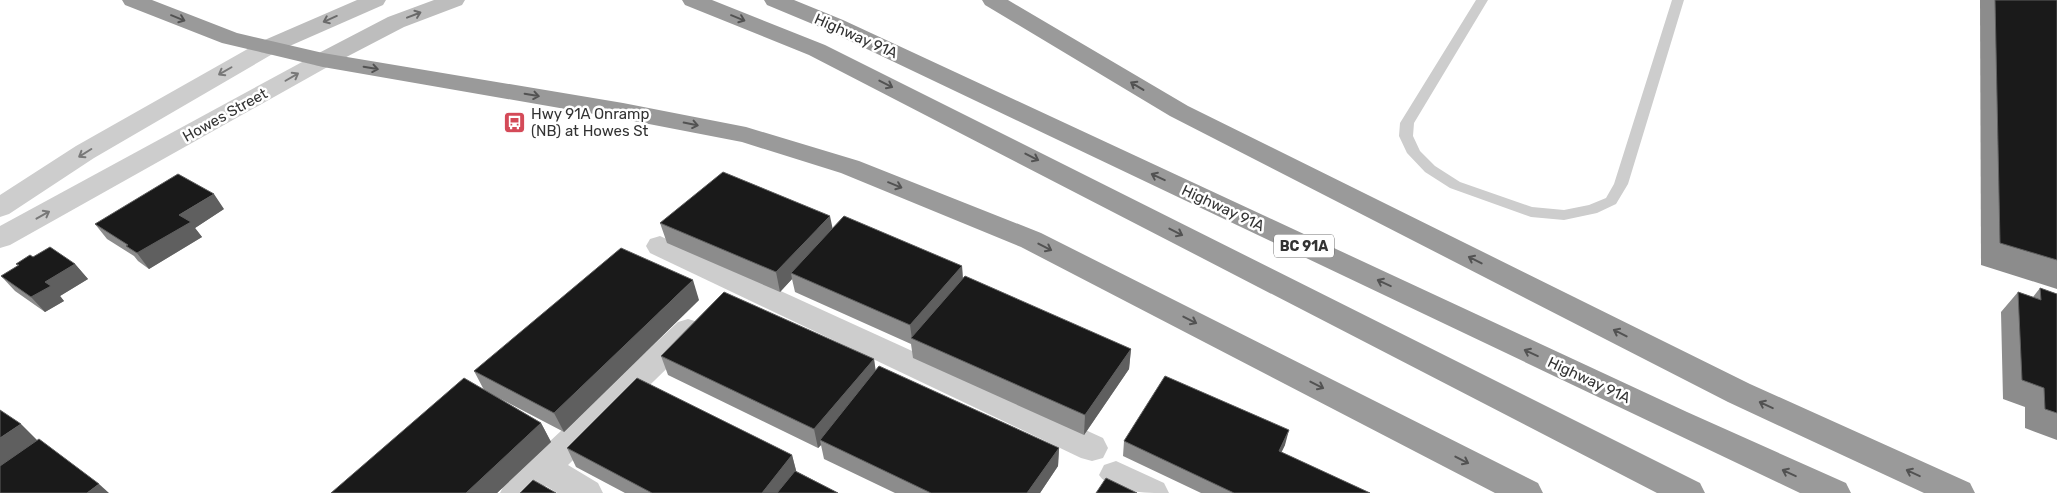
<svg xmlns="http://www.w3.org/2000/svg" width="2057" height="493" viewBox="0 0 2057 493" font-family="Rubik,sans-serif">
	<rect width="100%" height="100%" fill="#fff"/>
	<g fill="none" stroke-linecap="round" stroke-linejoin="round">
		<polygon fill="#cdcdcd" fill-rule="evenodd" points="1476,0 1488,0 1414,123 1413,136 1420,151 1435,166 1460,182 1532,207 1564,210 1589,205 1606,198 1614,184 1672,0 1684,0 1628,184 1616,204 1597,213 1564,220 1531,217 1450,188 1425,172 1407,153 1399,136 1400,123"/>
		<g fill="#cdcdcd" fill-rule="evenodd">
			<polygon points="660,236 1103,438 1108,448 1103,458 1092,461 1081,458 650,253 646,246 650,239"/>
			<polygon points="688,319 698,322 703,330 698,338 568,465 598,483 603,493 557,493 546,486 539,493 500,493 505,483 678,322"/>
			<path d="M1116,461L1164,483L1169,493C1144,493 1112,493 1099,475L1104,465Z"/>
		</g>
		<g fill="#cdcdcd" fill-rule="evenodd">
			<polygon points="268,40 276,42 279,47 276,52 94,158 9,214 0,217 0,195 76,146 260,42"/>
			<polygon points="323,53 331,55 335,60 331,65 10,245 0,248 0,226 315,55"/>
		</g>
		<g fill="#bdbdbd" fill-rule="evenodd">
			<polygon points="357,0 386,0 383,5 276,52 268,54 260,52 257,47 260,42"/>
			<polygon points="434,0 465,0 462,5 404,27 331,65 323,67 315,65 311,60 315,55 388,17"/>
		</g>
		<g fill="#9a9a9a" fill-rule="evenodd">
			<polygon points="122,0 152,0 237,33 323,53 623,103 746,127 859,161 1041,233 1538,483 1543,493 1495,493 1021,247 841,173 742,142 623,119 323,67 222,43 125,5"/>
			<polygon points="682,0 712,0 825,45 1700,483 1705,493 1657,493 809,55 685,5"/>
			<polygon points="764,0 794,0 843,20 1687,412 1846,483 1851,493 1800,493 827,30 767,5"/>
			<polygon points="982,0 1008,0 1188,106 1750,384 1970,483 1975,493 1924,493 1728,402 1170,116 985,5"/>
		</g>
	</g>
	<g fill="#8c8c8c">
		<polygon points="1980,0 2057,0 2057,289 1981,265"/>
		<polygon points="224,209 195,228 202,237 149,269 138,261 134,256 107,239 95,224"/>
		<polygon points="660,223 832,229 962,266 963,278 1131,349 1129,369 1084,435 913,358 911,344 795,292 792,279 780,292 667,243"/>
		<polygon points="33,257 75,264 88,279 60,296 64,301 45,312 15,291 1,276 18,266 16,264"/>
		<polygon points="2040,288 2057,294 2057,440 2025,428 2025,407 2003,399 2001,312 2018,292 2033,297"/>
		<polygon points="699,300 564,432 499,398 541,423 551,442 497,493 331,493 484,390 474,371"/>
		<polygon points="661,356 874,359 875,371 1059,448 1058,466 1040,493 895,493 824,459 821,445 818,448 668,375"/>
		<polygon points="1124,441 1285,445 1281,452 1370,493 1201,493 1123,456"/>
		<polygon points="567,448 792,455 796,471 838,493 625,493 576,467"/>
	</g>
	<g fill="#5f5f5f">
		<polygon points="214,194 224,209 195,228 202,237 149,269 137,253 179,215"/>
		<polygon points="830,216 834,235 791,273 792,279 780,292 776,272"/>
		<polygon points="75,264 88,279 60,296 64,301 45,312 31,297 45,282"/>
		<polygon points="962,266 963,286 912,339 910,325"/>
		<polygon points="693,280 699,300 564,432 554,413"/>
		<polygon points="1131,349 1129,369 1084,435 1085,415"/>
		<polygon points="874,359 877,379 820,440 821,445 818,448 814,429"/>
		<polygon points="541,423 551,442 497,493 466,493"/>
		<polygon points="21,424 40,443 0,471 0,438"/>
		<polygon points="1289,430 1285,445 1275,466 1279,451"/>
		<polygon points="1059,448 1058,466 1040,493 1027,493"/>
		<polygon points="792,455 797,474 782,493 762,493"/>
		<polygon points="99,484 109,493 87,493"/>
	</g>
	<g fill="#1a1a1a" stroke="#5f5f5f">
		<polygon points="1995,0 2057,0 2057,260 2000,243"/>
		<polygon points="723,172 830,216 776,272 660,223"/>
		<polygon points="178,174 214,194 179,215 191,222 137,253 126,246 128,245 95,224"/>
		<polygon points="844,216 962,266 910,325 791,273"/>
		<polygon points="50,247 75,264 45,282 51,286 31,297 1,276 19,265 16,264 30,255 33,257"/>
		<polygon points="621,248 693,280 554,413 474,371"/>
		<polygon points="965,276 1131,349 1085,415 911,338"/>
		<polygon points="2040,288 2057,294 2057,413 2045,409 2044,388 2022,380 2018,292 2041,300"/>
		<polygon points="724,292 874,359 814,429 661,356"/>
		<polygon points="879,366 1059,448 1027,493 931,493 820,440"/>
		<polygon points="1165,376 1289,430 1279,451 1370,493 1234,493 1124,441"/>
		<polygon points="464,378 541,423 466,493 331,493"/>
		<polygon points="637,378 792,455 762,493 652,493 567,448"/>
		<polygon points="0,410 21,424 0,438"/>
		<polygon points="39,439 99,484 87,493 0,493 0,466"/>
		<polygon points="795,471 838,493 777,493"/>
		<polygon points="1106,478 1137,493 1096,493"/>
		<polygon points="533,480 556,493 520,493"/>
	</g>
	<defs><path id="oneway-shaft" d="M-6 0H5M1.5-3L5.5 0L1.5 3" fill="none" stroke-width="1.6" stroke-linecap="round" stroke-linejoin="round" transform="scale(1.25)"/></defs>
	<g stroke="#6a6a6a">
		<use href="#oneway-shaft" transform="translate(414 15) rotate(-21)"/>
		<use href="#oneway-shaft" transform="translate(330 19) rotate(156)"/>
	</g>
	<g stroke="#525252">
		<use href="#oneway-shaft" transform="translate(178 18) rotate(22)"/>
		<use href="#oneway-shaft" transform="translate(738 18) rotate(22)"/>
		<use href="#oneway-shaft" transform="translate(371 68) rotate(10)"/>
		<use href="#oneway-shaft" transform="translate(886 84) rotate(27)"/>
		<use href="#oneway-shaft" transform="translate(1137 86) rotate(-149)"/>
		<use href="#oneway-shaft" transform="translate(532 95) rotate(10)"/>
		<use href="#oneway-shaft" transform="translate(691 124) rotate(11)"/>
		<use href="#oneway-shaft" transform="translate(1032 157) rotate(27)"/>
		<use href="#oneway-shaft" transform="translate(1158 177) rotate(-155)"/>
		<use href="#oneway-shaft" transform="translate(895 185) rotate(22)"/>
		<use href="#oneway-shaft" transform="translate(1176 232) rotate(27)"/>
		<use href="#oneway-shaft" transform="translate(1045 247) rotate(27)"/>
		<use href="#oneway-shaft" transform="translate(1475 260) rotate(-153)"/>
		<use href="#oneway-shaft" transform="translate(1384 283) rotate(-155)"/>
		<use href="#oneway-shaft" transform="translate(1190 320) rotate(27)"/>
		<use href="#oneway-shaft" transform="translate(1620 333) rotate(-153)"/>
		<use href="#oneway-shaft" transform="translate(1531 353) rotate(-155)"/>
		<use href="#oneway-shaft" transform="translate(1317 385) rotate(27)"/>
		<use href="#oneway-shaft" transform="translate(1766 405) rotate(-155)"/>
		<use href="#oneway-shaft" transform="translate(1462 460) rotate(27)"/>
		<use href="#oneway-shaft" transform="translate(1789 473) rotate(-155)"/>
		<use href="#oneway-shaft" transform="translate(1913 473) rotate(-155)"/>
	</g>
	<g stroke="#787878">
		<use href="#oneway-shaft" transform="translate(225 71) rotate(150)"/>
		<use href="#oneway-shaft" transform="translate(292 77) rotate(-30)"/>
		<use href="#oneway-shaft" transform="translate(85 153) rotate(148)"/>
		<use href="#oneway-shaft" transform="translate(43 215) rotate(-29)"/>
	</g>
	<defs>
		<symbol id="bus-square" viewBox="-11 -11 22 22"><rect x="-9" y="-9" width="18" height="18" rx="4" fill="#d44a58" stroke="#fff"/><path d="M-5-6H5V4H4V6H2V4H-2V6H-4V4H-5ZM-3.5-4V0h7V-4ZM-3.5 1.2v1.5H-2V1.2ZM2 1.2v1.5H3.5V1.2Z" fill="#fff"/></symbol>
	</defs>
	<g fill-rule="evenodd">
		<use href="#bus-square" x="502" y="110" width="25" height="25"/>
	</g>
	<g text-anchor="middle" stroke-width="5" stroke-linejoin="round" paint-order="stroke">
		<rect fill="#fff" stroke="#707070" stroke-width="1" x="1274" y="234.5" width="60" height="23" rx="4"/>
		<g font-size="14" font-weight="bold" fill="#333">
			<text x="1304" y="251">BC 91A</text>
		</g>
		<g font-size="15" fill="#333" stroke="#fff">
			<text transform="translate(856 36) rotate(24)" y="5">Highway 91A</text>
			<text transform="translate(225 115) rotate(-29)" y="5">Howes Street</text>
			<text transform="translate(1223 208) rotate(25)" y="5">Highway 91A</text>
			<text transform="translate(1589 380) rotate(25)" y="5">Highway 91A</text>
		</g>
		<g font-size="15" fill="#333" stroke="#fff" text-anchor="start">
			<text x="531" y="119">Hwy 91A Onramp<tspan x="531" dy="17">(NB) at Howes St</tspan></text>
		</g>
	</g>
</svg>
